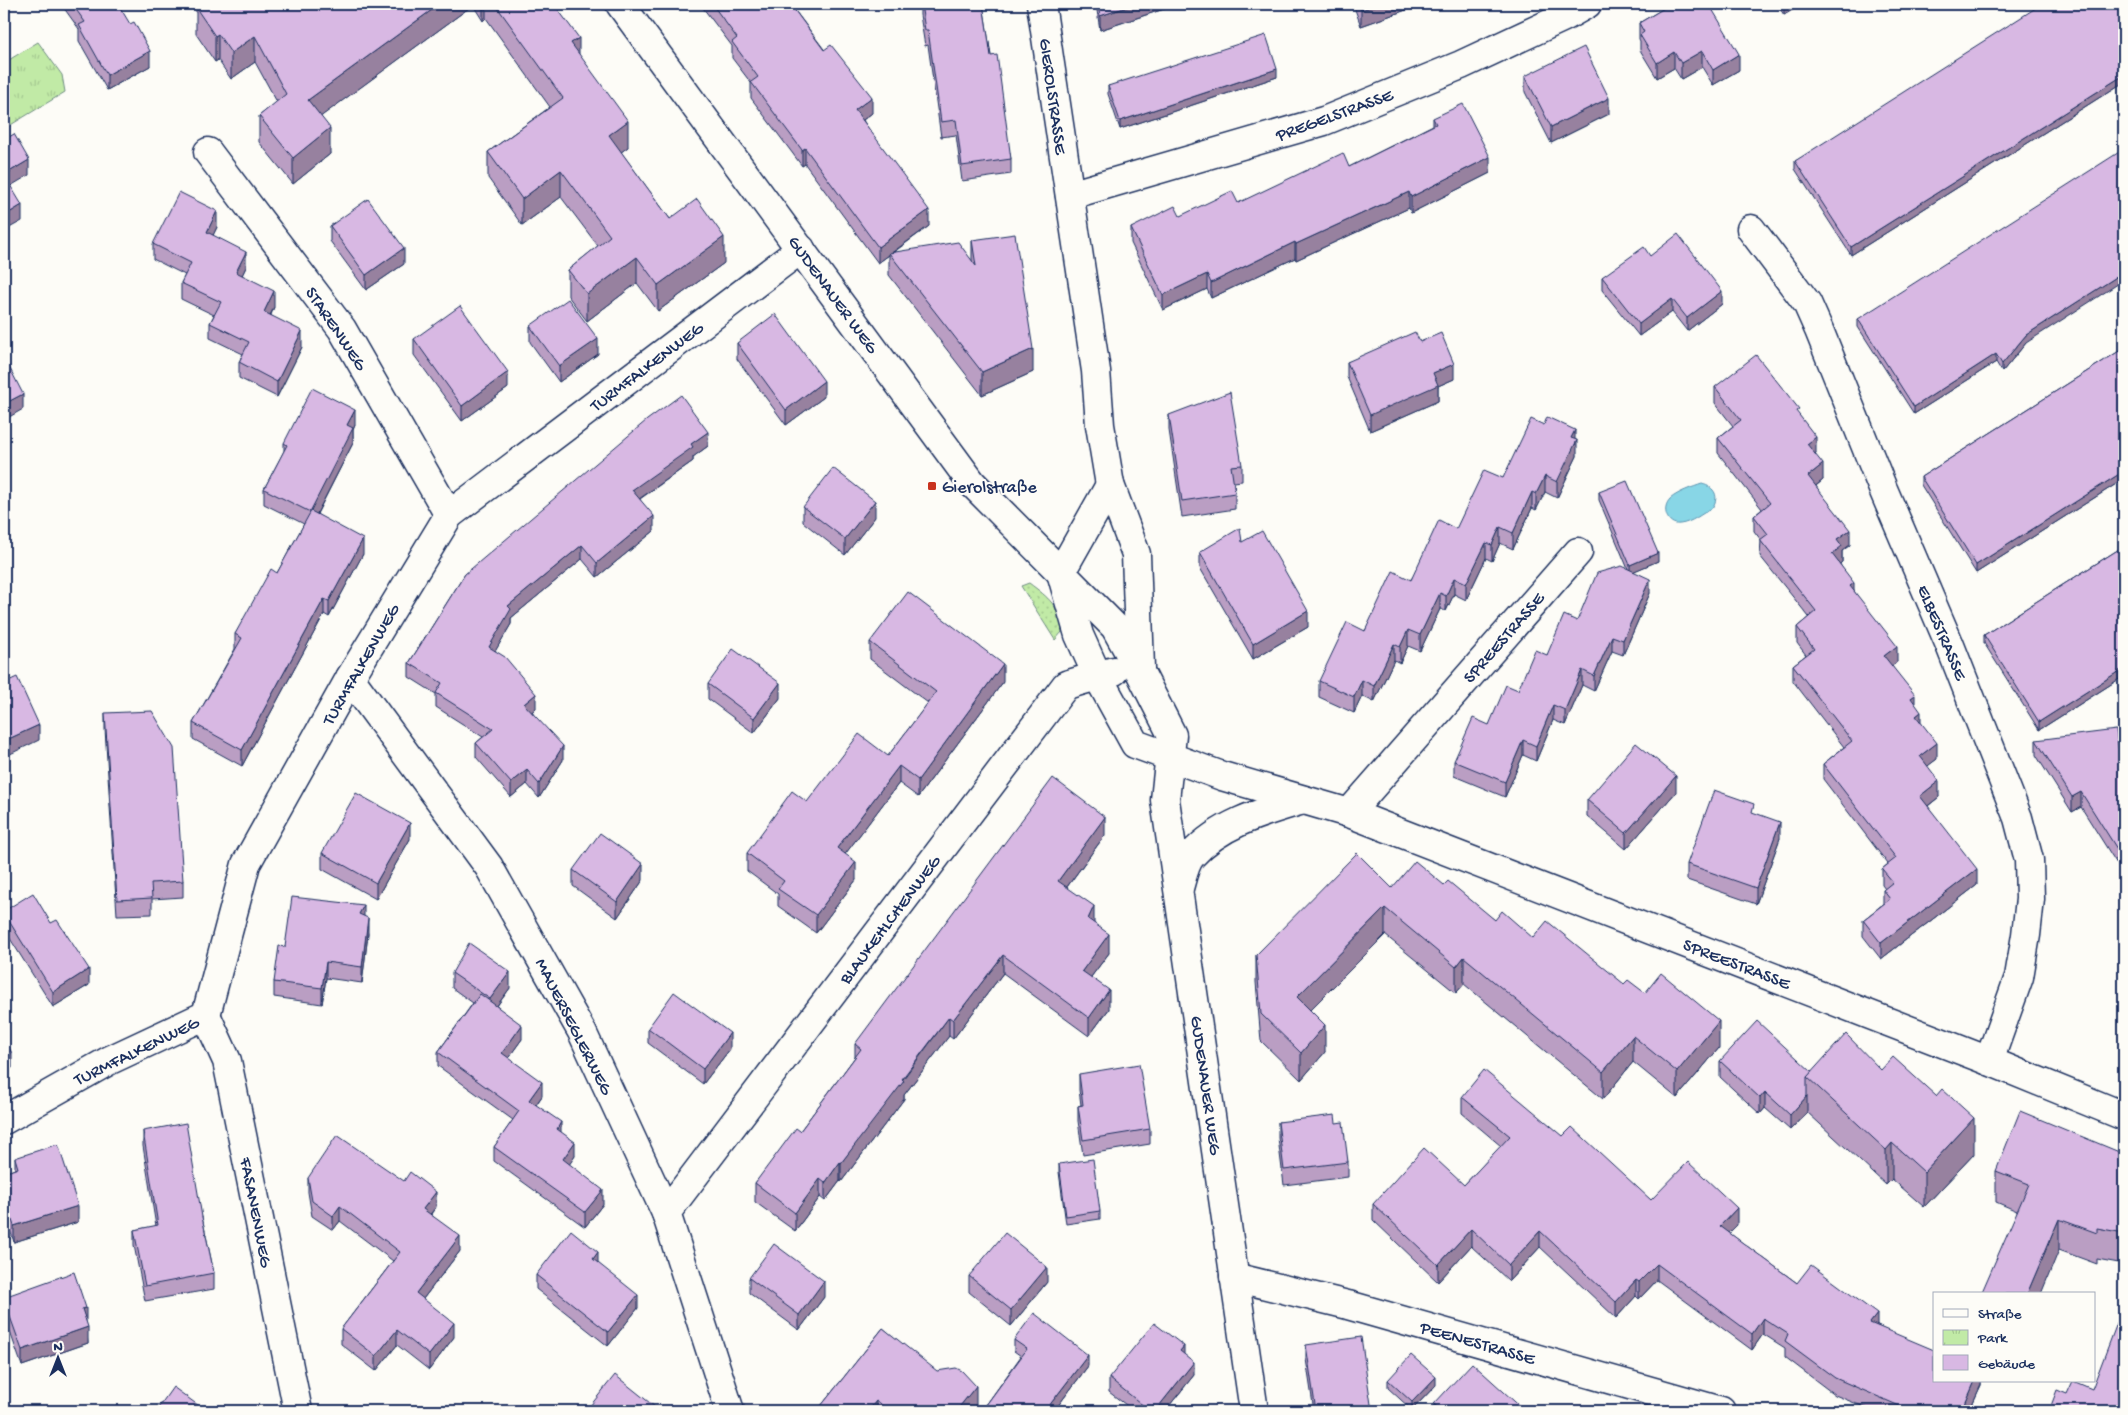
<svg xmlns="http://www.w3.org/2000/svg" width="2128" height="1415" viewBox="0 0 2128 1415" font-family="'Gochi Hand',sans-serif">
	<defs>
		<pattern id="grass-dots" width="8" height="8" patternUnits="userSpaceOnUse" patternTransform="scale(1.25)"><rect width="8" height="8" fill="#c1eaa6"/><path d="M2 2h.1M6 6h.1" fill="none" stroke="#a5c991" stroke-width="1.8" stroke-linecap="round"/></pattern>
		<pattern id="park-tufts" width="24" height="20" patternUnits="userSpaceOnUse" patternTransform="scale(1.25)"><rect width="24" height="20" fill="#c1eaa6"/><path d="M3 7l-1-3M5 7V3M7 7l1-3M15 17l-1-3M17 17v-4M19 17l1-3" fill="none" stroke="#a5c991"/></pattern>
	</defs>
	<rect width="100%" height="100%" fill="#fdfcf7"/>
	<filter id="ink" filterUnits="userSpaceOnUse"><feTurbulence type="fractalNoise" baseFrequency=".02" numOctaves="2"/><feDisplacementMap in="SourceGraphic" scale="10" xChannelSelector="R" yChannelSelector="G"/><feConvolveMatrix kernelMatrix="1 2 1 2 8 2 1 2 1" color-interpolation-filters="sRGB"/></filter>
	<g filter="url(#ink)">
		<path fill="url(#grass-dots)" stroke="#6e8c82" d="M1029,583C1049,598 1060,606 1062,632L1055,640L1021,586Z"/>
		<polygon fill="url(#park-tufts)" stroke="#6e8c82" points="38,42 62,75 65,92 4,129 4,63"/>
		<path fill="#88d6e6" stroke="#5c93b0" d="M1702,484C1715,487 1720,497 1712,508C1703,513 1691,523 1680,524C1667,526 1661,508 1670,499C1678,492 1693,487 1702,484Z"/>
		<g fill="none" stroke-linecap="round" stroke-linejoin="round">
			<defs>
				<g id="minor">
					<polyline points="620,4 972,483 1115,627 1140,672 1172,735 1165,800 1254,1411"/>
					<polyline points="1041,4 1096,371 1100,425 1110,485 1136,554 1140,668"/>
					<polyline points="208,152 342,329 449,515"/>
					<polyline points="1070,195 1324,121 1461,65 1564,17 1587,4"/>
					<polyline points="1751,229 1807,303 1819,330 1883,489 1949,643 2018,818 2029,860 2030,899 2026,935 2019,977 1989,1061"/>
					<polyline points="1061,572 1110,485"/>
					<polyline points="1062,576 1079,635 1097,675 1135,744 1222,776 1349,813 1989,1061 2124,1116"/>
					<polyline points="350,678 489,867 582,1032 666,1213 730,1411"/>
					<polyline points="1349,813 1578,552"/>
					<path d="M1179,888C1182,878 1185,862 1192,855C1221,823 1263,812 1303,800"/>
					<polyline points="206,1015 246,864 350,678 449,515 801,249"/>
					<polyline points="206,1015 227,1061 298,1411"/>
					<polyline points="4,1120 110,1060 206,1015"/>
					<polyline points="666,1213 1066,685 1114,671"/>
					<polyline points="1234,1277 1348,1305 1721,1411"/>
				</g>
			</defs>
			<use href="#minor" stroke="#1b2f5e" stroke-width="31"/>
			<use href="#minor" stroke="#fdfcf7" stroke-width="28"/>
		</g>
		<g fill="#ba9ec3" stroke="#1b2f5e">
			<polygon points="61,4 118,4 150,66 107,90 79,41 79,29"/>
			<polygon points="253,4 554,4 579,55 628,147 621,152 670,219 724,263 658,311 637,283 587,321 568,296 568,270 598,246 561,197 522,225 488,178 488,152 550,107 486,18 483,21 473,5 321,116 330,154 293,184 259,142 259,116 277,102 255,62 231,79 218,60 215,62 196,34 196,8 250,6"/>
			<polygon points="700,4 790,4 872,113 863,120 929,226 894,252 972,262 972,240 1033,372 982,395 889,275 889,255 878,263 805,164 802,166 751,98 751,83 732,58 732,46"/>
			<polygon points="920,4 983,4 991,56 1011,159 1011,174 962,181 956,135 941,137 928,45 925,46 920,15"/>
			<polygon points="1096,4 1167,4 1167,8 1100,30"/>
			<polygon points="1353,4 1420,4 1420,5 1361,26"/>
			<polygon points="1671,4 1739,70 1713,85 1702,67 1681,79 1674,68 1657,78 1640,50 1640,41 1639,39 1639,23"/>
			<polygon points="1777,4 1802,4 1784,15"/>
			<polygon points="2124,4 2124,82 1851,255 1795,169 1795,161"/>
			<polygon points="1525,76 1609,114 1551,143 1525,92"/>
			<polygon points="1277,77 1120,129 1108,94 1108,86"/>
			<polygon points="1433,118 1490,173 1411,213 1409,208 1296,260 1295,258 1211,298 1207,289 1163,310 1131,243 1131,228 1238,203 1349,167 1433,125"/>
			<polygon points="330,226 404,264 366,290 330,241"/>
			<polygon points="217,227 213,235 246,267 242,275 274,307 271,315 302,347 277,397 239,378 239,362 243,354 210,338 210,323 214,315 181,299 181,283 185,275 153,259 153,244"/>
			<polygon points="1650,256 1722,304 1687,331 1672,312 1639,336 1602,290 1602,277"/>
			<polygon points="1858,319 2026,343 2002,372 1996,362 1914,414 1858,327"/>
			<polygon points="530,326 598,354 559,382 530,342"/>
			<polygon points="414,339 508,388 462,421 414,355"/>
			<polygon points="1420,342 1454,379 1438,386 1438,401 1370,431 1347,377 1347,362"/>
			<polygon points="737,343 824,397 786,425 737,359"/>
			<polygon points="2124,348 2124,479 1976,573 1921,485 1921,477"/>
			<polygon points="1715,387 1799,416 1816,453 1815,454 1823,480 1816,486 1850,545 1842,551 1842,562 1840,564 1854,591 1897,662 1892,666 1915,704 1921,722 1937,759 1927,766 1939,797 1928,806 1977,885 1881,959 1863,936 1863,920 1883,904 1883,890 1885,889 1882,885 1882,869 1888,864 1823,779 1823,764 1844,747 1793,681 1793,665 1806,655 1797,643 1797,627 1809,617 1760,556 1761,540 1754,531 1754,516 1762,509 1718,453 1718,438 1733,426 1715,403"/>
			<polygon points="1169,415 1242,465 1242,481 1234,482 1235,493 1235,509 1182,517 1169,430"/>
			<polygon points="355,425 353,430 353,443 317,514 363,554 329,617 324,614 242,766 193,739 193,723 235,649 235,634 277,573 304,524 264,504 264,489 284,451 284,443"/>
			<polygon points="1575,439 1577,456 1557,498 1545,492 1536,510 1532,508 1513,549 1500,543 1492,561 1486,558 1466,600 1454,594 1446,611 1440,609 1420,651 1408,646 1400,663 1394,660 1374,702 1362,696 1354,713 1319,697 1319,681 1456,529 1503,478"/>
			<polygon points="708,446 693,457 693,461 640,499 654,531 597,577 582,559 511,618 511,624 495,651 536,708 532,712 563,760 539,798 527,784 511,797 476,757 476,743 483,737 436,707 436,694 409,677 409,663 465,574"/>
			<polygon points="1599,492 1658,561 1634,571 1650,593 1623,655 1612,651 1594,691 1582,685 1565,725 1553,720 1536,761 1523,755 1505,797 1454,776 1454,761 1489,725 1547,655 1577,621 1628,569 1599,500"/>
			<polygon points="803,507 875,517 845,555 803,522"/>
			<polygon points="1242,542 1308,627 1253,659 1200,568 1200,552"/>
			<polygon points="2124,546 2124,676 2039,730 1984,643 1984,635"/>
			<polygon points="870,642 1003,682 918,797 899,783 845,854 856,880 816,933 778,906 778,894 747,871 747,853 807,802 888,756 928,703 870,659"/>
			<polygon points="708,684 780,698 754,733 708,699"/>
			<polygon points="105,713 183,881 183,897 152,899 152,914 117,915 105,729"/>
			<polygon points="2036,740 2124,791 2124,875 2081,807 2072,812 2036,755"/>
			<polygon points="1676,792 1626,849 1587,816 1587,800"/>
			<polygon points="1105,835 1067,887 1094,923 1109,953 1091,977 1109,1009 1089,1036 1003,973 953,1039 949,1036 904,1095 904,1099 841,1182 840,1181 825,1201 820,1197 795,1231 755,1202 755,1183 800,1131 855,1057 855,1044"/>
			<polygon points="1780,838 1756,904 1687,880 1687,864"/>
			<polygon points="410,839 376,899 322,869 322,853"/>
			<polygon points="573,870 643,880 617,918 573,886"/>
			<polygon points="1444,885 1495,920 1533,938 1624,984 1719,1048 1677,1098 1633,1062 1603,1099 1464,984 1456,993 1385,935 1310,1010 1325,1052 1301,1080 1261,1041 1256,982 1256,955 1392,888"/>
			<polygon points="4,911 89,985 53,1007 4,929"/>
			<polygon points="364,916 368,934 362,983 326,978 322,1004 274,997 274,982 285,947"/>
			<polygon points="452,973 510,988 497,1006 522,1039 508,1058 542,1096 536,1105 561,1132 575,1156 569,1164 603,1204 585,1227 494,1161 494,1147 513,1120 438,1066 438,1052 473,1003 452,988"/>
			<polygon points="648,1028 730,1049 703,1084 648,1043"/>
			<polygon points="1720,1061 1812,1072 1881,1070 1974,1154 1924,1207 1892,1179 1886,1185 1807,1112 1790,1130 1765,1108 1760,1114 1720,1077"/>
			<polygon points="1079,1074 1150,1129 1150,1144 1083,1155 1078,1121 1078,1106 1081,1105 1079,1090"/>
			<polygon points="1462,1097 1563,1136 1651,1200 1737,1225 1729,1233 1797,1283 1981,1381 1981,1385 1969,1411 1874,1411 1835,1395 1785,1357 1785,1348 1763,1334 1752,1350 1657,1280 1639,1299 1636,1296 1616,1318 1540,1247 1509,1281 1471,1246 1438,1282 1373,1220 1373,1204 1464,1185 1501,1146 1462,1113"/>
			<polygon points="1278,1122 1336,1123 1348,1162 1348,1177 1284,1185 1278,1138"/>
			<polygon points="143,1131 202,1217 214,1273 214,1289 145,1301 134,1245 134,1230 156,1226 143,1146"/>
			<polygon points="2124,1154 2124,1264 2097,1259 2097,1264 2059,1250 2017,1211 1996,1202 1996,1171"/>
			<polygon points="15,1158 78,1222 14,1242 4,1212 4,1173 15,1169"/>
			<polygon points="1059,1164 1100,1211 1100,1219 1066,1224 1059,1172"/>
			<polygon points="308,1178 436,1207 431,1214 460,1251 423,1299 454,1337 429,1370 397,1345 376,1371 341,1344 341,1329 393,1261 340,1221 333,1230 312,1216 308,1192"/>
			<polygon points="598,1263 638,1308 608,1346 536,1289 536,1275"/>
			<polygon points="969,1276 1047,1282 1011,1326 969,1292"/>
			<polygon points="749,1278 824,1297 799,1330 749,1293"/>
			<polygon points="4,1297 86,1322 88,1343 22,1366 4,1315"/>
			<polygon points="883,1328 976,1407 972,1411 817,1411"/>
			<polygon points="1014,1340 1088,1366 1054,1411 986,1411 986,1405 1021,1356 1014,1351"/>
			<polygon points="1306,1345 1372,1411 1314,1411 1306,1359"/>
			<polygon points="1184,1354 1194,1375 1165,1411 1134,1411 1109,1392 1109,1378"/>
			<polygon points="1388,1380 1436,1385 1412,1410 1388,1388"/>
			<polygon points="1434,1404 1525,1411 1434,1411"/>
		</g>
		<g fill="#97819f" stroke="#1b2f5e">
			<polygon points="440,4 473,4 473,5 308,126 308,100"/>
			<polygon points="483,4 486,4 486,18 483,21"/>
			<polygon points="1136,4 1167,4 1167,8 1100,30 1100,16"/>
			<polygon points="1379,4 1420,4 1420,5 1361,26 1361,10"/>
			<polygon points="1784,4 1802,4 1784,15"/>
			<polygon points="218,34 218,60 215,62 215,36"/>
			<polygon points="255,36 255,62 231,79 231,53"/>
			<polygon points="579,38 579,64 571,43"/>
			<polygon points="150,51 150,66 107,90 107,75"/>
			<polygon points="1702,51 1702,67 1681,79 1681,63"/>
			<polygon points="1674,52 1674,68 1657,78 1657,63"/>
			<polygon points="1739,54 1739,70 1713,85 1713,70"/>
			<polygon points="1277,69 1277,77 1120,129 1120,121"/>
			<polygon points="2124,75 2124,82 1851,255 1851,247"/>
			<polygon points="872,97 872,113 855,126 855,110"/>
			<polygon points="1609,98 1609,114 1551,143 1551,127"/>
			<polygon points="628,121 628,147 609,161 609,135"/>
			<polygon points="330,128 330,154 293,184 293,158"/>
			<polygon points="805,148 805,164 802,166 802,150"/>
			<polygon points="1490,157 1490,173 1411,213 1411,197"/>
			<polygon points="29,160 29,175 4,190 4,175"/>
			<polygon points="561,170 561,197 522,225 522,199"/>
			<polygon points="1409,192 1409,208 1296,260 1296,244"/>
			<polygon points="22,205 22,221 4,231 4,216"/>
			<polygon points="929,210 929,226 890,254 889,253 889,255 878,263 878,247"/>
			<polygon points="217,211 217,227 207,248 207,232"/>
			<polygon points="724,237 724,263 658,311 658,285"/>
			<polygon points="1295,242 1295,258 1211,298 1211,283"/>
			<polygon points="404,248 404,264 366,290 366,275"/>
			<polygon points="246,252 246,267 236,288 236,272"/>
			<polygon points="637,257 637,283 587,321 587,294"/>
			<polygon points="2124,272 2124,280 2026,343 2002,372 2002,364 2026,335"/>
			<polygon points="1207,274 1207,289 1163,310 1163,295"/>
			<polygon points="274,291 274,307 264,328 264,312"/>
			<polygon points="1722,291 1722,304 1687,331 1687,318"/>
			<polygon points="1672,299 1672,312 1639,336 1639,324"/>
			<polygon points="302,331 302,347 277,397 277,382"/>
			<polygon points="598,339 598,354 559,382 559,366"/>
			<polygon points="1033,349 1033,372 982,395 982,372"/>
			<polygon points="1996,354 1996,362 1914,414 1914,407"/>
			<polygon points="1454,364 1454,379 1438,386 1438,401 1370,431 1370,415 1433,373"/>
			<polygon points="508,372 508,388 462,421 462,406"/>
			<polygon points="824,381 824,397 786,425 786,410"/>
			<polygon points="23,394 23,409 4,420 4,404"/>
			<polygon points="355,410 355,425 353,430 353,443 310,527 310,512 347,425"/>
			<polygon points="1575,430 1575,445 1577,440 1577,456 1557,498 1557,482 1571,438"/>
			<polygon points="708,432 708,446 693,457 693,461 632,504 632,490 691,444"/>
			<polygon points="1816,437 1816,453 1807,460 1807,444"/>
			<polygon points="1823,464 1823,480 1808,492 1808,476"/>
			<polygon points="2124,471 2124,479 1976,573 1976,565"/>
			<polygon points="1545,476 1545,492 1536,510 1536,494"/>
			<polygon points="1532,492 1532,508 1513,549 1513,533"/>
			<polygon points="875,501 875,517 845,555 845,539"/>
			<polygon points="654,516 654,531 597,577 597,563"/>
			<polygon points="1500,527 1500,543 1492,561 1492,545"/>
			<polygon points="1850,530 1850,545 1842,551 1842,562 1832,570 1832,554 1837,539"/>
			<polygon points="363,539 363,554 329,617 329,601"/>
			<polygon points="1486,543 1486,558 1466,600 1466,584"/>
			<polygon points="582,545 582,559 511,618 511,624 489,662 489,647 508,606"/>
			<polygon points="1658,553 1658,561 1630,573 1630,565"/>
			<polygon points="1454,578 1454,594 1446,611 1446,596"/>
			<polygon points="1650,579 1650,593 1623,655 1623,640"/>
			<polygon points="1854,583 1854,598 1850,586"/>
			<polygon points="1440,593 1440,609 1420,651 1420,635"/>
			<polygon points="324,599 324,614 242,766 242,750"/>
			<polygon points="1308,611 1308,627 1253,659 1253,644"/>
			<polygon points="1408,630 1408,646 1400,663 1400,647"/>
			<polygon points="1612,636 1612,651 1594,691 1594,676"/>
			<polygon points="1394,644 1394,660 1374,702 1374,686"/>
			<polygon points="1897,646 1897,662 1884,671 1884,656"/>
			<polygon points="1003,664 1003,682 918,797 918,780"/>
			<polygon points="2124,668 2124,676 2039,730 2039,722"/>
			<polygon points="1582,670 1582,685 1565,725 1565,710"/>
			<polygon points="1362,680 1362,696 1354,713 1354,697"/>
			<polygon points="780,683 780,698 754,733 754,718"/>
			<polygon points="536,694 536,708 524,719 524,704"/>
			<polygon points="1915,695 1915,711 1911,698"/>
			<polygon points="1553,705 1553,720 1536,761 1536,746"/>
			<polygon points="1921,712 1921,728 1916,716"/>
			<polygon points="39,725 39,740 4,757 4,741"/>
			<polygon points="1523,740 1523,755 1505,797 1505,782"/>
			<polygon points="1937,743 1937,759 1920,772 1920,756"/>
			<polygon points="563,746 563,760 539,798 539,784"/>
			<polygon points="899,766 899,783 837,865 837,848"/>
			<polygon points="527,770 527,784 511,797 511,783"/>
			<polygon points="1676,776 1676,792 1626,849 1626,833"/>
			<polygon points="1939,781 1939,797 1920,812 1920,796"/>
			<polygon points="2081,792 2081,807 2072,812 2072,797"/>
			<polygon points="1105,817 1105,835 1058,899 1058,881"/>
			<polygon points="1780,822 1780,838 1756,904 1756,888"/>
			<polygon points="410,823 410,839 376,899 376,883"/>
			<polygon points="856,862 856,880 816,933 816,915"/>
			<polygon points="643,864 643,880 617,918 617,902"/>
			<polygon points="1977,869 1977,885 1881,959 1881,943"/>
			<polygon points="364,905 364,921 359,914"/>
			<polygon points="1094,906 1094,924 1088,919"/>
			<polygon points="1385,908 1385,935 1297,1023 1297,997"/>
			<polygon points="368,918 368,934 362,983 362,967"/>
			<polygon points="1109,934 1109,953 1082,989 1082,971"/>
			<polygon points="1003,955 1003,973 953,1039 953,1020"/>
			<polygon points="1464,957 1464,984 1456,993 1456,967"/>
			<polygon points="326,962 326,978 322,1004 322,988"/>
			<polygon points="89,969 89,985 53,1007 53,992"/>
			<polygon points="510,972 510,988 490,1015 490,999"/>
			<polygon points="1109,990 1109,1009 1089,1036 1089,1018"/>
			<polygon points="949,1017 949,1036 904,1095 904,1099 841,1182 841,1163"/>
			<polygon points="1719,1021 1719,1048 1677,1098 1677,1072"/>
			<polygon points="522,1025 522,1039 502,1067 502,1053"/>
			<polygon points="1325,1025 1325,1052 1301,1080 1301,1053"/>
			<polygon points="730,1033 730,1049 703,1084 703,1069"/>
			<polygon points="1633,1036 1633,1062 1603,1099 1603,1072"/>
			<polygon points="12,1053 12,1068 4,1073 4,1057"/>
			<polygon points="542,1082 542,1096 529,1114 529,1100"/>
			<polygon points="1765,1092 1765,1108 1760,1114 1760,1098"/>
			<polygon points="1807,1096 1807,1112 1790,1130 1790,1115"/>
			<polygon points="1974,1118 1974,1154 1924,1207 1924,1172"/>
			<polygon points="561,1122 561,1137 557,1129"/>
			<polygon points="575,1142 575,1156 563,1174 563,1159"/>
			<polygon points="1892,1143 1892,1179 1886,1185 1886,1150"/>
			<polygon points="840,1162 840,1181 825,1201 825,1183"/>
			<polygon points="820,1179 820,1197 795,1231 795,1213"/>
			<polygon points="603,1190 603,1204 585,1227 585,1212"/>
			<polygon points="436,1192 436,1207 423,1223 423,1209"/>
			<polygon points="78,1206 78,1222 14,1242 14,1226"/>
			<polygon points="340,1206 340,1221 333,1230 333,1216"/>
			<polygon points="1737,1208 1737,1225 1720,1242 1720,1226"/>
			<polygon points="2059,1219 2059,1250 2041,1294 2027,1294"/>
			<polygon points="1471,1229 1471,1246 1438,1282 1438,1265"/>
			<polygon points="1540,1231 1540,1247 1509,1281 1509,1265"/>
			<polygon points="460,1236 460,1251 416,1308 416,1293"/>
			<polygon points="598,1252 598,1266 593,1259"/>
			<polygon points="1657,1264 1657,1280 1639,1299 1639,1282"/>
			<polygon points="1047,1267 1047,1282 1011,1326 1011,1310"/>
			<polygon points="1636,1280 1636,1296 1616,1318 1616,1302"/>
			<polygon points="824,1281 824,1297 799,1330 799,1315"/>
			<polygon points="638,1295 638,1308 608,1346 608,1332"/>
			<polygon points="86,1308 86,1324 82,1309"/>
			<polygon points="1877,1314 1877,1330 1870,1323"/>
			<polygon points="1763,1318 1763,1334 1752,1350 1752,1334"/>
			<polygon points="454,1323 454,1337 429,1370 429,1355"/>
			<polygon points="88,1327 88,1343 22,1366 22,1350"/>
			<polygon points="397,1330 397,1345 376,1371 376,1356"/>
			<polygon points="1184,1346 1184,1360 1180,1351"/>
			<polygon points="1088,1355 1088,1366 1054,1411 1045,1411"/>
			<polygon points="1194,1362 1194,1375 1165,1411 1155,1411"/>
			<polygon points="1436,1377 1436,1385 1412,1410 1412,1402"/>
			<polygon points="1975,1381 1981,1381 1981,1385 1969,1411 1962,1411"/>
			<polygon points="976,1386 976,1407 972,1411 956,1411"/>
			<polygon points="876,1401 876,1411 868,1411"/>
		</g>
		<g fill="#d8b8e3" stroke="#1b2f5e">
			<polygon points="72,4 118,4 130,24 134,22 150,51 107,75 79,25 85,22"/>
			<polygon points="201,4 248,4 250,6 253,4 440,4 308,100 330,128 293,158 259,116 286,94 255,36 231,53 218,34 215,36 196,8"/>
			<polygon points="495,4 554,4 579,38 571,43 628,121 609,135 670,219 697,199 724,237 658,285 637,257 587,294 568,270 610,236 561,170 522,199 488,152 563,98"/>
			<polygon points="712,4 790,4 824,50 831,45 872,97 855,110 929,210 878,247 805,148 802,150 751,82 758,77 732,42 737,38"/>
			<polygon points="921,4 983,4 991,56 997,55 1011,159 962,166 956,120 941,122 928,30 925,30"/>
			<polygon points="1098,4 1136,4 1100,16"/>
			<polygon points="1359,4 1379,4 1361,10"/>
			<polygon points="1671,4 1709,4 1739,54 1713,70 1702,51 1681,63 1674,52 1657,63 1640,35 1644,32 1639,23"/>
			<polygon points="2042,4 2124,4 2124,75 1851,247 1795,161"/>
			<polygon points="1266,35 1277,69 1120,121 1108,86"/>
			<polygon points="1584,47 1609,98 1551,127 1525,76"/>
			<polygon points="1463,104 1490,157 1411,197 1409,192 1296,244 1295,242 1211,283 1207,274 1163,295 1131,228 1175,206 1180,216 1232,191 1238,203 1343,153 1349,167 1436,124 1433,118"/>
			<polygon points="14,134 29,160 4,175 4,140"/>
			<polygon points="2124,149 2124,272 2026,335 2002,364 1996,354 1914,407 1858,319"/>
			<polygon points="4,175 22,205 4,216"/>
			<polygon points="179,192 217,211 207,232 246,252 236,272 274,291 264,312 302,331 277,382 239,362 249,342 210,323 221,302 181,283 191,263 153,244"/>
			<polygon points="368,199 404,248 366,275 330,226"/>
			<polygon points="1015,234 1033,349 982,372 889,253 958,242 976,266 972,240"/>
			<polygon points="1678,234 1722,291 1687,318 1672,299 1639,324 1602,277 1644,247 1650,256"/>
			<polygon points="568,299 598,339 559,366 530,326"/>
			<polygon points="460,306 508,372 462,406 414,339"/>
			<polygon points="775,314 824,381 786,410 737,343"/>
			<polygon points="1415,332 1420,342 1441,333 1454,364 1433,373 1438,385 1370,415 1347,362"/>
			<polygon points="2124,348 2124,471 1976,565 1921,477"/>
			<polygon points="1756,355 1799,409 1796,411 1816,437 1807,444 1823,464 1808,476 1850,530 1837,539 1842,546 1832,554 1854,583 1850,586 1897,646 1884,656 1915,695 1911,698 1921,712 1916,716 1937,743 1920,756 1939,781 1920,796 1977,869 1881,943 1863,920 1890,899 1883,890 1893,882 1882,869 1896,858 1823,764 1852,741 1793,665 1814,649 1797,627 1816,611 1760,540 1768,534 1754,516 1770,503 1718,438 1741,420 1715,387"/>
			<polygon points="4,357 23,394 4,404"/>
			<polygon points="312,388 355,410 347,425 353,428 310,512 264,489 287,445 284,443"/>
			<polygon points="1230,392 1242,465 1231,466 1235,493 1182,501 1169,415"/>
			<polygon points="681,395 708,432 691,444 693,447 632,490 654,516 597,563 582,545 508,606 511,609 489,647 505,657 536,694 524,704 563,746 539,784 527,770 511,783 476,743 493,729 436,693 442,683 409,663 465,574 647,420"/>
			<polygon points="1547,417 1575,430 1571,438 1577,440 1557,482 1545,476 1536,494 1532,492 1513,533 1500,527 1492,545 1486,543 1466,584 1454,578 1446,596 1440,593 1420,635 1408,630 1400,647 1394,644 1374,686 1362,680 1354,697 1319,681 1347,622 1365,631 1393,571 1411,580 1439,520 1456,529 1484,470 1503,478 1531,419 1544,425"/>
			<polygon points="833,468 875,501 845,539 803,507"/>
			<polygon points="1627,481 1658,553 1630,565 1599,492"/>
			<polygon points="311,511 363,539 329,601 324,599 242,750 193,723 242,638 235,634 271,569 277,573"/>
			<polygon points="1240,528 1242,542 1262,531 1308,611 1253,644 1200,552"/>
			<polygon points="2124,546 2124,668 2039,722 1984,635"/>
			<polygon points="1622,566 1650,579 1623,640 1612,636 1594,676 1582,670 1565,710 1553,705 1536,746 1523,740 1505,782 1454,761 1473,718 1489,725 1506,685 1518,690 1535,650 1547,655 1564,615 1577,621 1597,573"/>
			<polygon points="908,592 1003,664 918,780 899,766 837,848 856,862 816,915 778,889 784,881 747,853 792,791 807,802 859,734 888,756 936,692 870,642"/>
			<polygon points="733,649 780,683 754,718 708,684"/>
			<polygon points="17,677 39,725 4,741 4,683"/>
			<polygon points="152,711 174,748 183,881 151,883 152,898 117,900 105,713"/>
			<polygon points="2116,730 2124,791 2124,860 2081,792 2072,797 2036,740"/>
			<polygon points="1636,743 1676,776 1626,833 1587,800"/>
			<polygon points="1053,778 1105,817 1058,881 1094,906 1088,919 1109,934 1082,971 1109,990 1089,1018 1003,955 953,1020 949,1017 902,1079 904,1081 841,1163 840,1162 825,1183 820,1179 795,1213 755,1183 796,1128 800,1131 861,1049 855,1044"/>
			<polygon points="1714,790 1754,804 1752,812 1780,822 1756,888 1687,864"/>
			<polygon points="356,793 410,823 376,883 322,853"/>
			<polygon points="600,833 643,864 617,902 573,870"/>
			<polygon points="1357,853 1392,888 1415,861 1444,885 1448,881 1495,920 1502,911 1533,938 1547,921 1624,984 1628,980 1645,993 1661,973 1719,1021 1677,1072 1633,1036 1603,1072 1464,957 1456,967 1385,908 1297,997 1325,1025 1301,1053 1261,1014 1256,955"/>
			<polygon points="33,893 51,923 57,920 89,969 53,992 4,913 4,911"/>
			<polygon points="292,897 364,905 359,914 368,918 362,967 326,962 322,988 274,982 279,946 285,947"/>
			<polygon points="469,943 510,972 490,999 452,973"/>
			<polygon points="674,992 730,1033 703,1069 648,1028"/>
			<polygon points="480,994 522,1025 502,1053 542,1082 529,1100 561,1122 557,1129 575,1142 563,1159 603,1190 585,1212 494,1147 519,1111 438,1052"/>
			<polygon points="1757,1021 1812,1072 1807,1077 1807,1096 1790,1115 1765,1092 1760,1098 1720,1061"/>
			<polygon points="1846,1034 1881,1070 1893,1057 1936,1096 1942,1089 1974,1118 1924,1172 1892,1143 1886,1150 1807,1077"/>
			<polygon points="4,1039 12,1053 4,1057"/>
			<polygon points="1139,1064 1150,1129 1083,1140 1078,1106 1083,1105 1079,1074"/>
			<polygon points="1484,1070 1563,1136 1572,1127 1651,1200 1688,1162 1737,1208 1720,1226 1797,1283 1811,1265 1877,1314 1870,1323 1934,1350 1934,1381 1975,1381 1962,1411 1911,1411 1835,1378 1785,1341 1788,1334 1763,1318 1752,1334 1657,1264 1639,1282 1636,1280 1616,1302 1540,1231 1509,1265 1471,1229 1438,1265 1373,1204 1424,1148 1464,1185 1510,1136 1462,1097"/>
			<polygon points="2020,1111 2124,1154 2124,1233 2097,1228 2097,1233 2059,1219 2027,1294 1981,1294 2029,1184 1996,1171"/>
			<polygon points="1335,1115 1336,1123 1343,1122 1348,1162 1284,1170 1278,1122"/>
			<polygon points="186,1123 202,1217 214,1273 145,1286 134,1230 158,1225 143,1131"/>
			<polygon points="337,1135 404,1181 410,1172 436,1192 423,1209 460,1236 416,1293 454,1323 429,1355 397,1330 376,1356 341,1329 400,1252 340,1206 333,1216 312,1201 308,1178"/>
			<polygon points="58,1144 78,1206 14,1226 4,1196 4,1173 18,1168 15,1158"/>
			<polygon points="1093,1159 1100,1211 1066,1216 1059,1164"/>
			<polygon points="571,1230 598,1252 593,1259 638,1295 608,1332 536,1275"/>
			<polygon points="1005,1233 1047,1267 1011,1310 969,1276"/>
			<polygon points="774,1244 824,1281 799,1315 749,1278"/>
			<polygon points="74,1272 86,1308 82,1309 88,1327 22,1350 4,1300 4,1297"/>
			<polygon points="2122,1310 2124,1311 2124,1411 2049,1411 2057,1390 2067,1394 2073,1381 2092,1389"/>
			<polygon points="1034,1313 1088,1355 1045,1411 994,1411 986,1405 1027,1349 1014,1340"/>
			<polygon points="1154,1323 1184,1346 1180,1351 1194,1362 1155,1411 1150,1411 1109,1378"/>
			<polygon points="883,1328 937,1371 956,1368 962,1371 976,1386 956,1411 952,1409 950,1411 890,1411 876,1401 868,1411 817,1411"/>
			<polygon points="1361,1337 1372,1411 1316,1411 1306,1345"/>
			<polygon points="1411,1355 1436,1377 1412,1402 1388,1380"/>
			<polygon points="1472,1363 1525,1411 1442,1411 1434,1404"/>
			<polygon points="615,1375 660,1411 586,1411"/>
			<polygon points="173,1387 206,1411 156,1411"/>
		</g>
	</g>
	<rect fill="#c8321e" stroke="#fdfcf7" stroke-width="2" x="927" y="481" width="10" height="10" rx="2.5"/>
	<g text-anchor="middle" stroke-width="4" stroke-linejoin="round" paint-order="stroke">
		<g font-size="18" fill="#1b2f5e" stroke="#fdfcf7">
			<text transform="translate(1054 96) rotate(82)" y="6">GIEROLSTRASSE</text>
			<text transform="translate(1334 114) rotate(-20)" y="6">PREGELSTRASSE</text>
			<text transform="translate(834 294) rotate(54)" y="6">GUDENAUER WEG</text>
			<text transform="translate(337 328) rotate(56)" y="6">STARENWEG</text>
			<text transform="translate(646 366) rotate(-37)" y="6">TURMFALKENWEG</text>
			<text transform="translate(1943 632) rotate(67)" y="6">ELBESTRASSE</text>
			<text transform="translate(1503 637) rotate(-49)" y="6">SPREESTRASSE</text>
			<text transform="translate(360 664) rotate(-60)" y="6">TURMFALKENWEG</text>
			<text transform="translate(889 919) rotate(-53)" y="6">BLAUKEHLCHENWEG</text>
			<text transform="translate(1737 963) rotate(21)" y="6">SPREESTRASSE</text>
			<text transform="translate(575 1026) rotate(63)" y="6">MAUERSEGLERWEG</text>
			<text transform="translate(136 1050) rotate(-26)" y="6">TURMFALKENWEG</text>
			<text transform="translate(1207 1085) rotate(82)" y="6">GUDENAUER WEG</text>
			<text transform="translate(257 1212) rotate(79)" y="6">FASANENWEG</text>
			<text transform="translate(1478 1342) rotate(16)" y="6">PEENESTRASSE</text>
		</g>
		<g font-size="18" fill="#1b2f5e" stroke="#fdfcf7" text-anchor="start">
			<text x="942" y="492">Gierolstraße</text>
		</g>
	</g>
	<rect width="2128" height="1415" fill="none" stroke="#fdfcf7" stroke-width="20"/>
	<rect x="10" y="10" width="2108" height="1395" fill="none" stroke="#1b2f5e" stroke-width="2" filter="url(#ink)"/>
	<rect x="1933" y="1292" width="162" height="90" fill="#fdfcf7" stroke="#a3aaba"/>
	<rect x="1943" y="1309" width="25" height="8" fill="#fdfcf7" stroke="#a3aaba"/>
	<text x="1978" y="1318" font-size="15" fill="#1b2f5e">Straße</text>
	<rect x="1943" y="1330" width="25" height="15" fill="url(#park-tufts)" stroke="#a3aaba"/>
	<text x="1978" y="1342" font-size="15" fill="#1b2f5e">Park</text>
	<rect x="1943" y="1355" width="25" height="15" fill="#d8b8e3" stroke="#a3aaba"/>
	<text x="1978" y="1368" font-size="15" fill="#1b2f5e">Gebäude</text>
	<g transform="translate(58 1358)" stroke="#fdfcf7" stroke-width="4" paint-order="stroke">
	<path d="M0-4L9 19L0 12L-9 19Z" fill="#1b2f5e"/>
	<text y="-8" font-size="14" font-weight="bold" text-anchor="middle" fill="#1b2f5e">N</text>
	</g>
</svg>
